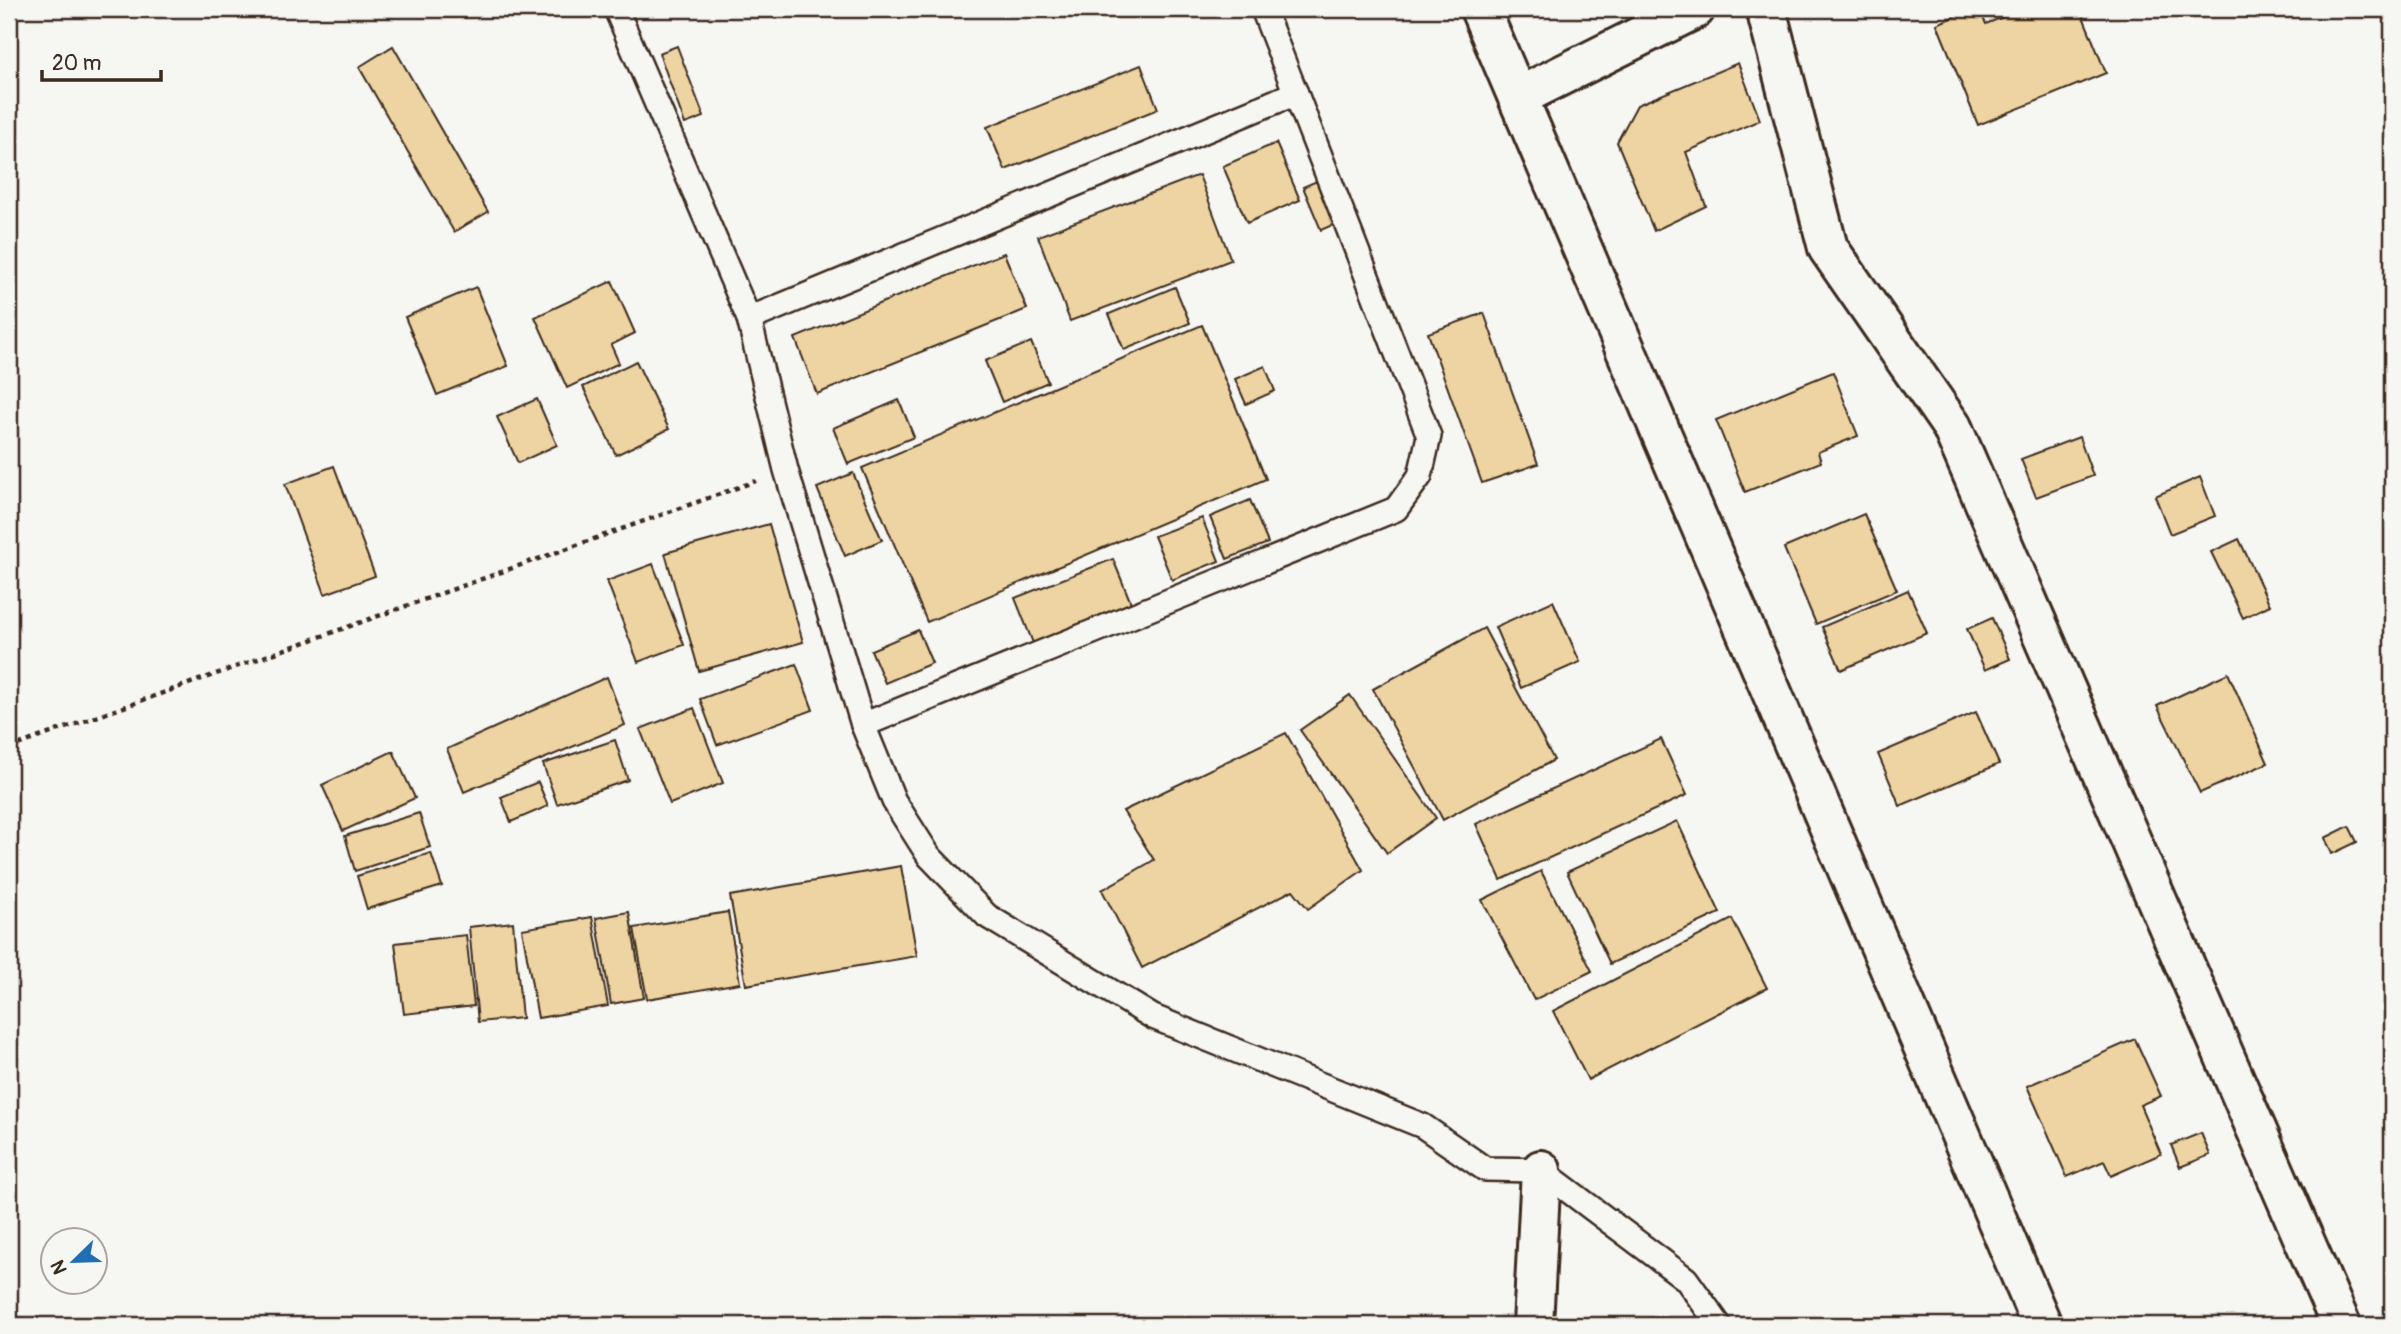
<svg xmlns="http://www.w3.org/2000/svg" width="2401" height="1334" viewBox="0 0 2401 1334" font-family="Pangolin,sans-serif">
	<rect width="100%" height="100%" fill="#f6f6f2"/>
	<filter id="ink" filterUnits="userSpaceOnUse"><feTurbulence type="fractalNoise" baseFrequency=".0143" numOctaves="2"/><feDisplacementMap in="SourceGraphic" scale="14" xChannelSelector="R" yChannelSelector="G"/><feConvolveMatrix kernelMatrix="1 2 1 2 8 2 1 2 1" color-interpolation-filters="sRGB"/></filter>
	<g filter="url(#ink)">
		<g fill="#eed4a3" stroke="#3b2a1e" stroke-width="2">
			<polygon points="1955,9 1979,9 1986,24 2023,9 2080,9 2106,73 1978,125 1937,24 1958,15"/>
			<polygon points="393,46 488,212 454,232 359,67"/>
			<polygon points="677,46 704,117 685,124 659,53"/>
			<polygon points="1738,63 1760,120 1686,152 1706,206 1654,231 1617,142 1637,105"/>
			<polygon points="1141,65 1158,109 1005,170 987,127"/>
			<polygon points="1276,143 1300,200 1247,223 1223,166"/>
			<polygon points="1199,175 1231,260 1070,321 1038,236"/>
			<polygon points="1319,180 1337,223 1321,230 1303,187"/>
			<polygon points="1004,253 1027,309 817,394 795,338"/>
			<polygon points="612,281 635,333 611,345 619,363 567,388 535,317"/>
			<polygon points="476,287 508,366 437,395 405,317"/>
			<polygon points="1175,287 1190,323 1124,350 1109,314"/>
			<polygon points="1484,313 1538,464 1482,483 1428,333"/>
			<polygon points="1202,325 1266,479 927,622 862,468"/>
			<polygon points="1031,342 1048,382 1002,402 985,361"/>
			<polygon points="636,361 669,429 616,455 583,387"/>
			<polygon points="1265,366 1275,391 1246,404 1235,379"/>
			<polygon points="1833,372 1858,436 1818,452 1821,462 1745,492 1716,420"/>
			<polygon points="537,399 557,445 518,463 497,417"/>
			<polygon points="899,400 914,437 848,464 833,428"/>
			<polygon points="2079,437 2093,476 2036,497 2021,459"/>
			<polygon points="334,466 375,576 325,594 285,484"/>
			<polygon points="853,473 882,540 845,556 817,488"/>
			<polygon points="2200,477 2215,516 2170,534 2155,496"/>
			<polygon points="1250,500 1268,543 1227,559 1210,517"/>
			<polygon points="1864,514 1897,590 1816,624 1784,548"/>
			<polygon points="1202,518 1219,561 1172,580 1154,536"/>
			<polygon points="769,524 803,642 699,671 665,553"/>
			<polygon points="2239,539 2270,605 2243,618 2211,552"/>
			<polygon points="1113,559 1131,603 1033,643 1015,598"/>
			<polygon points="653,564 684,645 638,662 607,581"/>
			<polygon points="1908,590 1927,633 1841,670 1822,627"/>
			<polygon points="1553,601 1580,662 1521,688 1495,627"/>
			<polygon points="1992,618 2010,659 1985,670 1967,629"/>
			<polygon points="1484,628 1554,760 1443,820 1373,689"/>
			<polygon points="918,630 932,663 885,683 871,650"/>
			<polygon points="796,664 813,710 717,745 700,699"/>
			<polygon points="2228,673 2268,763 2200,793 2157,706"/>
			<polygon points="607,677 625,725 464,792 447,749"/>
			<polygon points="1350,695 1436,818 1387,853 1300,730"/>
			<polygon points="694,708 723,783 670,804 640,729"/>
			<polygon points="1976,712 1999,764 1900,806 1878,754"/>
			<polygon points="1286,733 1363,870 1308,909 1293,890 1142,968 1102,890 1154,860 1123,811"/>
			<polygon points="1661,739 1687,795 1501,880 1476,824"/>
			<polygon points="615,740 628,780 557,804 543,764"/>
			<polygon points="393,751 415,798 343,831 322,785"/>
			<polygon points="538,782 548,806 511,822 501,797"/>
			<polygon points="419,813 430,847 355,871 345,836"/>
			<polygon points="1677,821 1720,913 1610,964 1567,872"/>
			<polygon points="2349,826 2357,842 2332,854 2325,838"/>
			<polygon points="431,853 442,886 367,909 357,876"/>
			<polygon points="901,866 917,956 746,985 730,896"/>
			<polygon points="1541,871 1592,971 1534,1000 1482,900"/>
			<polygon points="629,912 644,998 611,1004 596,918"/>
			<polygon points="728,912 740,983 647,999 634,928"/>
			<polygon points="592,917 608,1006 538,1018 522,929"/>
			<polygon points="1732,919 1767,988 1588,1080 1553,1011"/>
			<polygon points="513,922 522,1018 478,1022 469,927"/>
			<polygon points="466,935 474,1006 404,1014 395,943"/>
			<polygon points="2135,1039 2161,1096 2140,1105 2161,1154 2111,1176 2104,1161 2067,1177 2027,1086"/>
			<polygon points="2201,1133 2210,1155 2180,1167 2171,1145"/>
		</g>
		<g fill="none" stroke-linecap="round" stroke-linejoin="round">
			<defs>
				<g id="lane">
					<polyline points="616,9 749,319 786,470 863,725 1396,509 1420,476 1429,436 1263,9"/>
					<polyline points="749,319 1296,93"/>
					<polyline points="863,725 894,801 929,856 987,916 1153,1017 1423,1126 1485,1169 1541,1170 1686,1279 1719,1325"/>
				</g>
				<g id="street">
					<polyline points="1480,9 2042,1325"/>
					<polyline points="1766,9 1828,248 1952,427 2341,1325"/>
					<polyline points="1518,97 1695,9"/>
					<polyline points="1533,1325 1541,1170"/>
				</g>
			</defs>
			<use href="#lane" stroke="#3b2a1e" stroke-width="28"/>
			<use href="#street" stroke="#3b2a1e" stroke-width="44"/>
			<polyline stroke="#3b2a1e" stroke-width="4.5" stroke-dasharray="5 5" stroke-linecap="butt" points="9,748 756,481"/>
			<use href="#lane" stroke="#f6f6f2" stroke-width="23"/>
			<use href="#street" stroke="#f6f6f2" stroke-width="38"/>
		</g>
	</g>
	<rect width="2401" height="1334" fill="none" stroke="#f6f6f2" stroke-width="35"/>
	<rect x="18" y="18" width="2366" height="1299" fill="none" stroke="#3b2a1e" stroke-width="2.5" filter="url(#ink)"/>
	<g transform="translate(74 1261) rotate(247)"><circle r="33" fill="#f6f6f2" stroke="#aba49d" stroke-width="2"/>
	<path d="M0-5L12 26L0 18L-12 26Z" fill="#1f6fb2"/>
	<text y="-10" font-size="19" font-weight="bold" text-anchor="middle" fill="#3b2a1e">N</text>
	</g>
	<path d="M42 70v10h119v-10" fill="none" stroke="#3b2a1e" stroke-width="3.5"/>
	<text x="52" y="70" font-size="21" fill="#3b2a1e" stroke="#f6f6f2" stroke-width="5" paint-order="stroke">20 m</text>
</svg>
